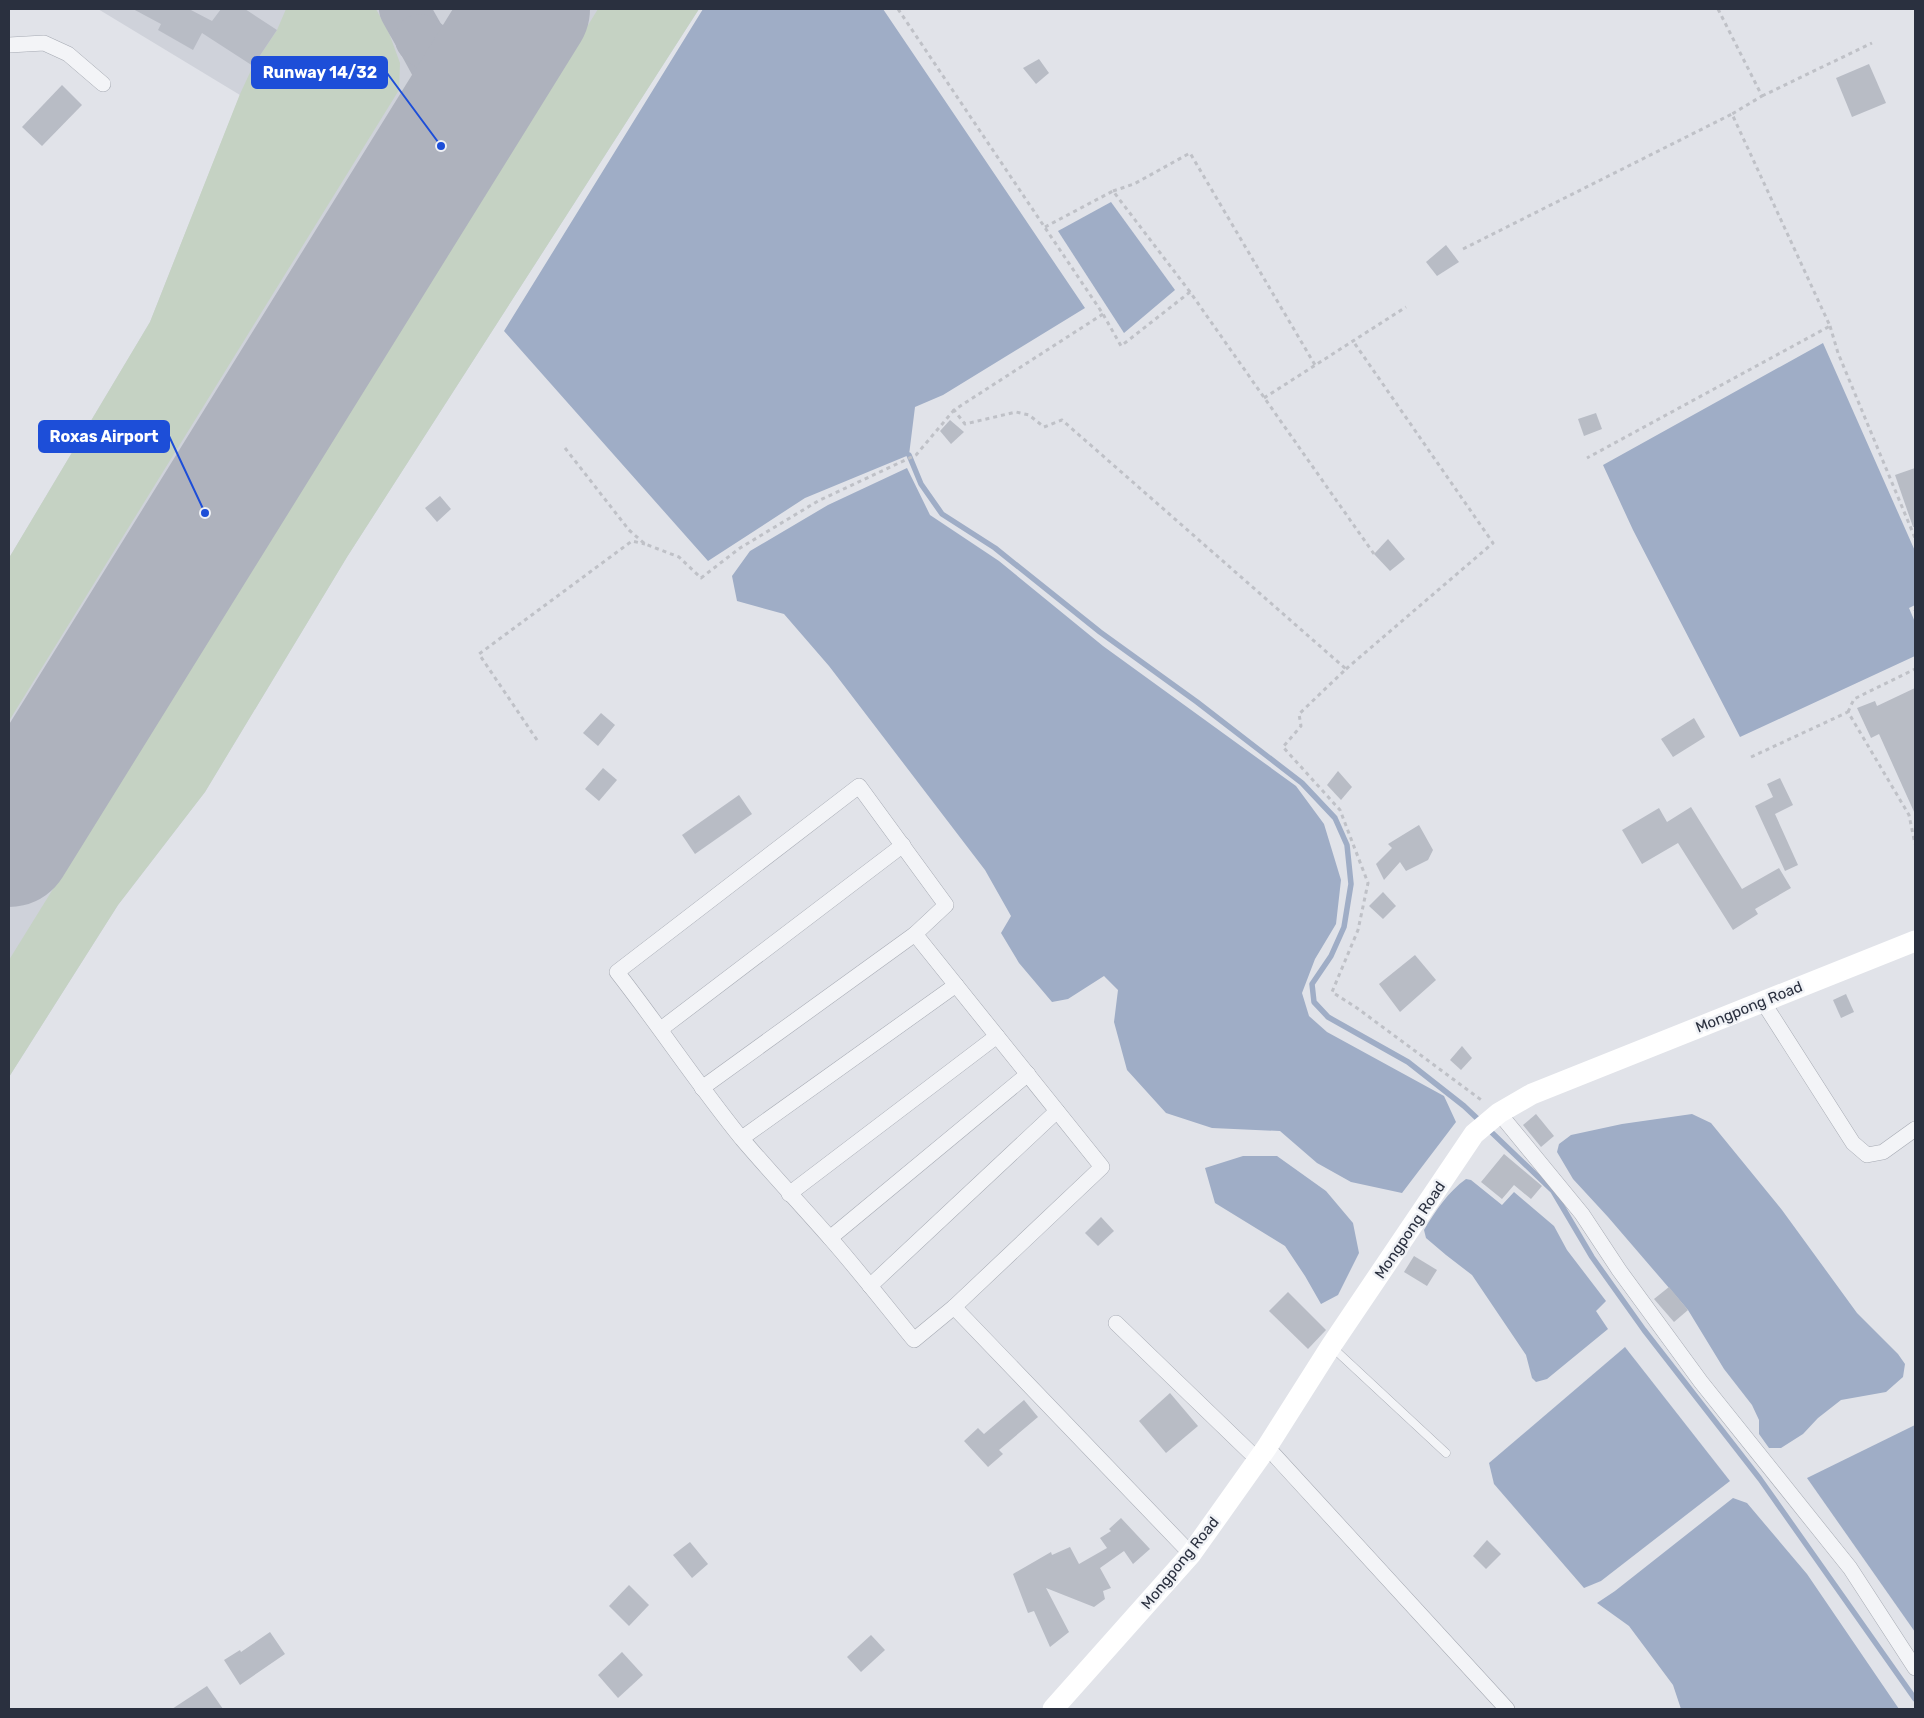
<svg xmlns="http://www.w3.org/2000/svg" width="1924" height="1718" viewBox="0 0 1924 1718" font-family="Rubik,sans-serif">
	<rect width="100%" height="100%" fill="#e1e3e9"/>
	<polygon fill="#cfd2da" points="98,9 699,9 347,557 205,792 118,905 9,1077 9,558 150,322 240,95"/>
	<g fill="#c5d2c3">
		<polygon points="286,9 376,9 389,33 400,63 399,90 9,721 9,558 150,322 240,94 253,66 277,30"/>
		<polygon points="598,9 699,9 347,557 205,792 118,905 9,1077 9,960"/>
	</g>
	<g fill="#9fadc6">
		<polygon points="703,9 883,9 1085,308 943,395 915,407 909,455 805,498 708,561 504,331"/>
		<polygon points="1111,202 1175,290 1124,333 1058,231"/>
		<polygon points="1823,343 1915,551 1915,605 1909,608 1915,622 1915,656 1740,737 1633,530 1603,465"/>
		<polygon points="907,468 930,515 999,561 1103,646 1296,786 1324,824 1341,880 1336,924 1315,959 1302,993 1309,1016 1327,1032 1444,1096 1456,1122 1402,1193 1351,1182 1317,1163 1280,1131 1212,1128 1166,1113 1127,1070 1114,1022 1118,990 1104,976 1068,999 1052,1002 1019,963 1001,933 1011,916 985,870 829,666 784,614 737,601 732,576 750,551 828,505"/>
		<polygon points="1692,1114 1711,1123 1782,1210 1857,1313 1898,1354 1905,1364 1903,1377 1886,1392 1841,1400 1818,1418 1803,1434 1781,1448 1769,1448 1759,1434 1759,1420 1752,1405 1724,1369 1688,1310 1608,1217 1573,1179 1557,1152 1559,1144 1571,1135 1622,1124"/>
		<polygon points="1243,1156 1277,1156 1326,1191 1353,1223 1359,1253 1338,1295 1321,1304 1305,1276 1285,1246 1215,1203 1205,1168"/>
		<path d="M1466,1179L1471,1180L1502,1205L1514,1192L1554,1226L1567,1250L1606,1301L1596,1311L1608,1329L1547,1379L1536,1382L1532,1378L1526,1355L1472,1275L1446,1255L1426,1238L1424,1230C1436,1210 1448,1192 1466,1179Z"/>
		<polygon points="1625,1347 1730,1481 1601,1581 1584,1588 1494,1484 1489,1463"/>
		<polygon points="1915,1425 1915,1632 1807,1478"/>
		<polygon points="1733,1498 1747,1503 1807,1574 1899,1709 1681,1709 1673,1685 1629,1626 1597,1603 1615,1591"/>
	</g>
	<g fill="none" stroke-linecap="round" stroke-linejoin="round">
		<g stroke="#9fadc6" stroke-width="5.5">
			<polyline points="909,455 921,484 942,514 995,548 1100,632 1197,702 1302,783 1335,818 1347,845 1351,884 1344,927 1331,956 1312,984 1314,1002 1328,1017 1408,1062 1464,1106 1481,1122"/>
			<polyline points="1487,1128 1553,1191 1592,1257 1644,1330 1760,1479 1915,1699"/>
		</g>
		<g stroke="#aeb2bd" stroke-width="50">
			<path d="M404,9C416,32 456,94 453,117C452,127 445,137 441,146"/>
			<path d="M420,39C455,67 471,62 507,40"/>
		</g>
		<polyline stroke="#aeb2bd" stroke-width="126" points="9,844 527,9"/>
	</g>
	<g fill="#b8bcc5">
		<polygon points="133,9 189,9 212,21 221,9 245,9 277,30 253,66 202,33 193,50 158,30 161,24"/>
		<polygon points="1039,59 1049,73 1036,84 1023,68"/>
		<polygon points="1869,64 1886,103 1852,117 1836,78"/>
		<polygon points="62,85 82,105 42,146 22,127"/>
		<polygon points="1446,245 1459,262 1437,276 1426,262"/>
		<polygon points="1596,413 1602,429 1584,436 1578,419"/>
		<polygon points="950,420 964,432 951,444 940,431"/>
		<polygon points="1915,468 1915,527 1913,527 1895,475"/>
		<polygon points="440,496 451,509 437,522 425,508"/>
		<polygon points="1388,539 1405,559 1390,571 1374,554"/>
		<polygon points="1915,688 1915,814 1879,734 1871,738 1857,708 1875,701 1877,706"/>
		<polygon points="601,713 615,725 598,746 583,733"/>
		<polygon points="1694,718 1705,737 1673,757 1661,739"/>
		<polygon points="603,768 617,780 599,801 585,789"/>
		<polygon points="1338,771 1352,787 1341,800 1327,785"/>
		<polygon points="1780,778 1793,805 1775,814 1798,865 1785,871 1755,806 1773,797 1767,784"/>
		<polygon points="739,795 752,814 695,854 682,835"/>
		<polygon points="1691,807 1742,889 1779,868 1791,888 1755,909 1758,914 1733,930 1678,843 1642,864 1622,830 1659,808 1667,822"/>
		<polygon points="1419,825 1433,850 1428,860 1406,871 1400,862 1384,880 1376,864 1392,848 1388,844"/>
		<polygon points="1383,892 1396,906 1383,919 1369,906"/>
		<polygon points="1415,955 1436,980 1400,1012 1379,984"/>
		<polygon points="1846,994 1854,1012 1841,1018 1833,1000"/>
		<polygon points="1462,1046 1472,1058 1461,1070 1450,1060"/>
		<polygon points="1536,1114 1554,1136 1541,1147 1523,1125"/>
		<polygon points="1504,1154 1542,1186 1531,1199 1514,1185 1502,1199 1481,1182"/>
		<polygon points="1101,1217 1114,1231 1098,1246 1085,1233"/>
		<polygon points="1414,1256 1437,1270 1427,1286 1404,1272"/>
		<polygon points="1669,1287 1688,1310 1674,1322 1654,1299"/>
		<polygon points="1288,1292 1326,1330 1308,1349 1269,1311"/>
		<polygon points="1170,1393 1198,1426 1166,1453 1139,1421"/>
		<polygon points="1024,1400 1038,1417 999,1450 1003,1454 988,1467 964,1441 978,1428 984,1434"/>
		<polygon points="1121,1518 1150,1549 1133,1564 1124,1551 1100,1568 1111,1588 1103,1591 1105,1599 1094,1607 1046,1588 1069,1632 1050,1647 1034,1611 1028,1613 1013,1574 1051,1552 1052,1555 1070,1547 1079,1564 1107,1548 1100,1538 1111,1531 1109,1529"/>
		<polygon points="1487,1540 1501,1554 1486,1569 1473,1556"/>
		<polygon points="690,1542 708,1564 692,1578 673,1555"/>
		<polygon points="629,1585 649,1605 629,1626 609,1606"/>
		<polygon points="270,1632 285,1654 240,1685 224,1660 240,1650 241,1652"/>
		<polygon points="871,1635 885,1650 861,1672 847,1657"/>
		<polygon points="622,1652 643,1675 618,1698 598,1675"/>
		<polygon points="207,1686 223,1709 172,1709"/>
	</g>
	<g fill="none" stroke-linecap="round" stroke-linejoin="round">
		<defs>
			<polyline id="lane" points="1333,1348 1446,1453"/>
			<g id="street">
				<polyline points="9,45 44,43 68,54 103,84"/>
				<path d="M859,786L946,905L915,934L1102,1167L954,1307L914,1340C886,1306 859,1271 830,1238C801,1205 771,1173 742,1139C698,1085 660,1027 617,972Z"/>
				<polyline points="1763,1002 1853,1143 1867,1155 1883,1152 1915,1129"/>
				<polyline points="661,1029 903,845"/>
				<polyline points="702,1088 915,934"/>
				<polyline points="1499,1113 1582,1214 1619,1270 1701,1382 1850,1568 1915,1668"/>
				<polyline points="742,1138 956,985"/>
				<polyline points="789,1194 997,1036"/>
				<polyline points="830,1238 1028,1074"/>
				<polyline points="870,1286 1057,1111"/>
				<polyline points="954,1307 1191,1554"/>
				<polyline points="1116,1323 1258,1460"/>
				<polyline points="1267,1447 1507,1709"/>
			</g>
		</defs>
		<use href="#lane" stroke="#a6aab3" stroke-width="9"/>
		<use href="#street" stroke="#a6aab3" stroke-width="16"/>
		<g stroke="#bfc1c7" stroke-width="3" stroke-dasharray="4 4" stroke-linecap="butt">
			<polyline points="898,9 1103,314 1121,346 1190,292 1374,554"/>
			<polyline points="1718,9 1762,96 1732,114"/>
			<polyline points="1762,96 1872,43"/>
			<polyline points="1113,191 1134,184 1190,153 1315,365"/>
			<polyline points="1045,227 1113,191 1190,292"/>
			<polyline points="1463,249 1732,114 1830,326 1587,458"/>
			<polyline points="1103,314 954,410 965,424 1016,412 1029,415 1044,427 1062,420 1346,669 1299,714 1301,726 1283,747 1340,810 1368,883 1358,930 1332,992 1357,1008 1484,1102"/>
			<polyline points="1830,326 1838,353 1915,538"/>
			<polyline points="1264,398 1406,307"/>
			<polyline points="565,448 629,530 645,544 679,557 701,578 740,548 818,501 916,455 954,410"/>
			<polyline points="1915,610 1915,611"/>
			<polyline points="1346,669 1493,543 1353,341"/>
			<polyline points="1848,712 1854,699 1915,669"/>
			<polyline points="537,740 479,654 632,541 645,544"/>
			<polyline points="1751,757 1848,712 1909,815 1915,844"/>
		</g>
		<use href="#lane" stroke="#f3f4f7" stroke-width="8"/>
		<use href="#street" stroke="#f3f4f7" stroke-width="15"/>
		<polyline stroke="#fff" stroke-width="21" points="1053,1709 1191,1554 1267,1447 1331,1346 1474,1134 1499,1113 1532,1094 1915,941"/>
	</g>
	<g text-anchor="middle" stroke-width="5" stroke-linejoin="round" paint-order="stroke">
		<g font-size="15" fill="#2a303f" stroke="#f0f2f6">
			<text transform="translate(1749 1007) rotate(-22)" y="5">Mongpong Road</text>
			<text transform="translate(1410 1230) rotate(-56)" y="5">Mongpong Road</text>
			<text transform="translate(1180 1563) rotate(-51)" y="5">Mongpong Road</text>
		</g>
	</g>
	<path fill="none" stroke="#1d4ed8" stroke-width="2" d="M441 146L387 73M205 513L169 436"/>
	<g fill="#1d4ed8" stroke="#f0f2f6" stroke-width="2">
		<circle cx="441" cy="146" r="5"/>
		<circle cx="205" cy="513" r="5"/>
	</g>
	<g fill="#1d4ed8" stroke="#1d4ed8" stroke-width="2">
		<rect x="252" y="57" width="135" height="31" rx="5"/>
		<rect x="39" y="421" width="130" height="31" rx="5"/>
	</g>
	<g font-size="16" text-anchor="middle" font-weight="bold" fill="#fff">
		<text x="320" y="78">Runway 14/32</text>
		<text x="104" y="442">Roxas Airport</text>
	</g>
	<rect width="1924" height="1718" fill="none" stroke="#2a303f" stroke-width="20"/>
</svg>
